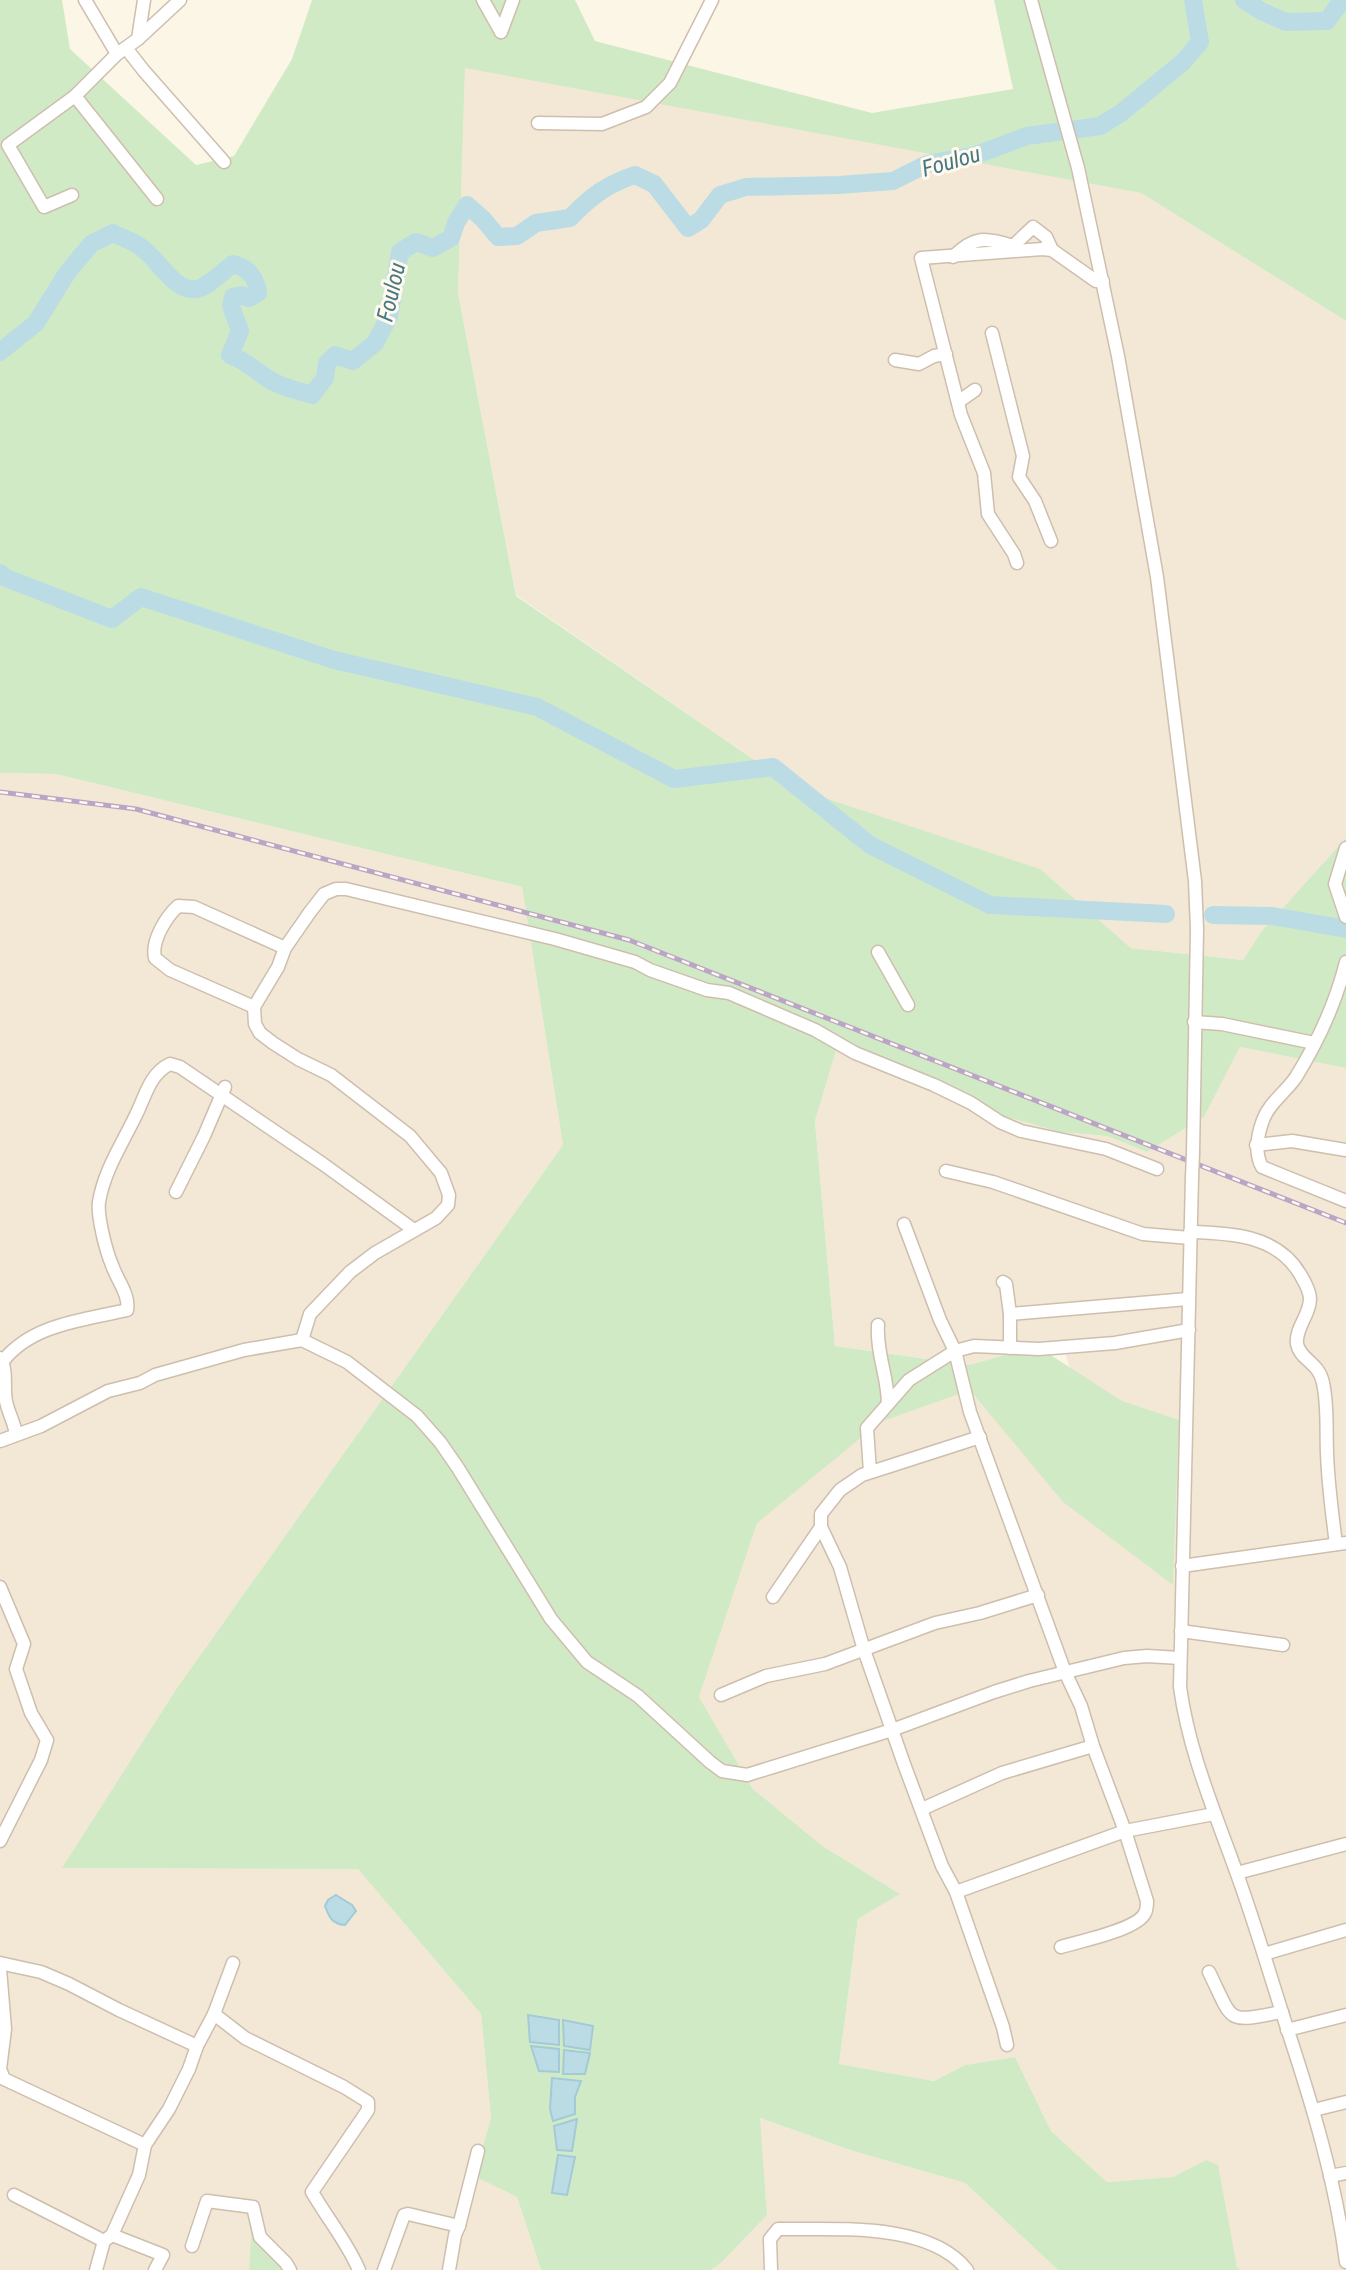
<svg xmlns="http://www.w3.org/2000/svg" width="1346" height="2270" viewBox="0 0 1346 2270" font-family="'Roboto Condensed',sans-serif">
	<rect width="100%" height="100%" fill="#fcf6e7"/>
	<g fill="#f3e8d6">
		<polygon points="465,67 1141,193 1346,321 1346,838 1261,932 1243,960 1131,948 1039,869 795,788 516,595 458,293"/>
		<polygon points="0,773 56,774 522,887 563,1145 177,1688 63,1868 358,1869 481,2014 491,2118 474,2175 517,2197 541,2270 290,2270 260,2237 253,2211 249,2270 0,2270"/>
		<polygon points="1240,1047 1346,1068 1346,2270 1241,2270 1237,2267 1206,2160 1173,2177 1107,2182 1051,2131 1015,2057 965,2065 934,2081 839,2064 858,1919 900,1894 821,1845 752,1788 724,1751 699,1697 757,1523 779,1432 970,1390 1122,1401 1075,1384 1065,1353 1012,1353 969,1365 835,1346 815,1121 835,1050 982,1110 1060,1132 1107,1136 1147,1152 1204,1117"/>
		<polygon points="759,2118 853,2151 965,2183 1058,2270 711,2270 722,2262 767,2215"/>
	</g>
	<g fill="#d1eac6">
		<polygon points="0,0 62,0 70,49 196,165 234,156 292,59 312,0 575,0 595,41 872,113 1013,89 994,0 1346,0 1346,321 1141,193 465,68 458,293 516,596 795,788 1040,869 1131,948 1243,960 1261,932 1346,838 1346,1068 1240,1047 1204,1117 1147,1152 1107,1136 1060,1132 982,1110 836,1050 815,1121 835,1346 969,1365 1012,1353 1049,1354 1122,1401 1179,1420 1173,1585 1063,1502 970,1390 880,1422 757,1523 699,1697 752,1788 821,1845 900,1894 858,1919 839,2064 934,2081 965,2065 1015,2057 1051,2131 1107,2182 1173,2177 1206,2160 1218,2165 1237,2267 1241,2270 1058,2270 965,2183 853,2151 760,2118 767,2215 722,2262 711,2270 541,2270 517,2197 474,2176 491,2118 481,2014 358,1869 62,1868 177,1688 563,1145 522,887 56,774 0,773"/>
		<polygon points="253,2207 260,2237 290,2270 249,2270"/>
	</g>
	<g fill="#bcdce5" stroke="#a2cad7" stroke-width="2">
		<path d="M336,1895L352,1905L356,1911L345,1925C332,1924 329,1917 325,1906L328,1900Z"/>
		<polygon points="528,2015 559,2020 559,2045 530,2042"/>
		<polygon points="563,2020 593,2026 590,2050 564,2046"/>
		<polygon points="531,2046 559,2049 559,2072 539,2071"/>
		<polygon points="564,2050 590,2053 585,2074 563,2074"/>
		<polygon points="552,2078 581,2081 575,2097 575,2114 553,2121 550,2109"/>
		<polygon points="577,2119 572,2151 557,2150 554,2126"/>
		<polygon points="558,2155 575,2157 567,2195 552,2193"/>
	</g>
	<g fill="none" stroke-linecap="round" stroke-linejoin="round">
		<g stroke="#bcdce5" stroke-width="18">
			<polyline points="1244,0 1261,11 1286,22 1327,21 1342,0"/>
			<path d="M0,352L36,323L67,273L91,244L113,233C122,238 134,241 142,248C159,260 175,293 197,289C208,287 223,271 233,264C249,268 256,277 258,293L249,298L241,295L233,297L231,306L240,331L230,355C248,362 249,366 264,376C277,386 296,390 312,395L325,378L327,363L335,355L353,361L375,343L389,317L400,252L416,242L433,248L451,238L456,223L467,205L483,219L498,237L517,236L536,223L570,218C590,197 607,184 635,175L654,184L688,228L701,220L720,195L746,187L839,185L893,181L927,164L976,155L1027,136L1100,126L1121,113L1183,62L1200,42L1193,0"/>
			<polyline points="0,573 6,578 112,619 141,597 334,660 537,707 674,779 773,767 870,845 990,905 1166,914"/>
			<polyline points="1213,915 1272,916 1346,929"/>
		</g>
		<defs>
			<g id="minor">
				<polyline points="85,0 117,54 138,39 180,0"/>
				<polyline points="483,0 501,32"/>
				<polyline points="1031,0 1078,168 1118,356 1157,577 1195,881 1197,929 1193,1154"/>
				<polyline points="501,32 513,0"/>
				<polyline points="138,39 144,0"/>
				<polyline points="126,48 144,71 224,162"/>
				<polyline points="117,54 75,96 157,199"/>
				<polyline points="538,123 602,124 646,107 670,83 712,0"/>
				<polyline points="72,195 44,207 8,145 75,96"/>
				<path d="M953,257C974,236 985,237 1013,246L1033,227L1046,237L1052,250"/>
				<polyline points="992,333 1023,456 1019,477 1035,501 1051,541"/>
				<polyline points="895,360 919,364 934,356 946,354"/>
				<polyline points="958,402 975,390"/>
				<polyline points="1017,563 1014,554 988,514 984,473 961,415 921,258 1042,249 1052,250 1096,281 1103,281"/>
				<polyline points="1346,848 1335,884 1346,917"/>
				<polyline points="878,952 908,1005"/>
				<path d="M1346,962C1336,1002 1317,1043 1296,1077C1286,1092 1269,1103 1263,1120C1257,1136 1254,1152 1262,1167L1346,1201"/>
				<path d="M254,1007L170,970L155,958C151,941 166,917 178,906L194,907L285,948"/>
				<polyline points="1194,1022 1222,1024 1314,1043"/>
				<polyline points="1256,1145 1292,1141 1346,1150"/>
				<polyline points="946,1171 993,1182 1143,1234 1190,1238"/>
				<path d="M1192,1177L1180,1687C1189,1753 1215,1812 1237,1874C1256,1926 1271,1979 1288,2031C1313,2107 1336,2183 1346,2262"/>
				<polyline points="176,1192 204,1136 225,1087"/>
				<path d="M904,1224L940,1320L955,1351L970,1412L1065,1672L1081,1706L1093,1746L1125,1831L1147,1901C1147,1906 1147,1909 1145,1913C1137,1930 1080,1941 1061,1947"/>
				<path d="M1190,1232C1231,1233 1277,1235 1300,1274C1304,1281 1310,1290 1310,1299C1310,1315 1295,1328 1297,1344C1300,1360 1319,1362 1323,1383C1328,1405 1326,1430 1327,1453C1328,1484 1332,1513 1336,1544"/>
				<polyline points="1003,1282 1006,1284 1010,1314 1010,1348"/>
				<polyline points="1010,1314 1188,1299"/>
				<path d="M878,1325C876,1352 888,1377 888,1404"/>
				<polyline points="302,1340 310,1314 350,1272 375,1253 436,1218 448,1205 449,1195 441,1173 410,1136 331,1075 298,1059 273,1043 260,1033 255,1024 254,1007 278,967 285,948 310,912 324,894 336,889 346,889 555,939 635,962 650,970 707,990 729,993 815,1030 855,1053 934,1085 971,1103 1000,1122 1021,1131 1106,1149 1157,1169"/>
				<path d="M0,1358C8,1371 3,1387 6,1401C8,1412 14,1422 16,1434"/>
				<path d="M3,1361C32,1324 84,1320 127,1310C130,1295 117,1280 112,1265C106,1251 97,1216 99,1202C104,1171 122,1144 135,1117C145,1098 149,1074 170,1064L180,1067L323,1164L414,1230"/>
				<polyline points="980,1437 862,1475 840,1490 821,1514 821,1527 840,1567 864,1650 904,1764 942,1866 956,1892 1003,2027 1007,2045"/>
				<polyline points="0,1441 41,1426 108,1391 140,1383 155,1375 244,1350 302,1340 347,1362 417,1416 440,1442 458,1468 551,1619 587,1662 638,1696 710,1762 722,1771 747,1775 892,1730 994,1692 1029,1681 1124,1658 1147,1656 1180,1658"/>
				<polyline points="870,1472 867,1428 909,1380 955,1351 974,1346 1039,1349 1115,1343 1189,1330"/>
				<polyline points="1182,1566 1346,1543"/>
				<polyline points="0,1587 24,1644 16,1669 31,1713 47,1740 41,1760 0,1841"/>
				<polyline points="773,1597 821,1527"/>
				<polyline points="1181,1631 1283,1645"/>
				<polyline points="721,1695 766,1676 825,1664 935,1623 980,1613 1038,1595"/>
				<polyline points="922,1809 1002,1773 1093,1746"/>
				<polyline points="1237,1873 1346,1844"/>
				<polyline points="956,1892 1125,1831 1214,1814"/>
				<polyline points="1264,1954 1346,1930"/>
				<polyline points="0,1963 41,1972 69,1984 119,2010 197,2046"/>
				<polyline points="0,1969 5,2029 0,2069 4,2079 145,2145"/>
				<path d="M1209,1972C1234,2023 1225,2023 1282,2012"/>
				<path d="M214,2014L245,2038L344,2087L368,2102V2110L312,2192C327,2218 347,2242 359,2270"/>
				<polyline points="1287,2030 1346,2015"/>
				<polyline points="1314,2110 1346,2102"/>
				<polyline points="1330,2176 1346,2173"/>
				<polyline points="14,2195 104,2241"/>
				<polyline points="112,2235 163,2255 155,2270"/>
				<polyline points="192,2246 207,2201 253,2207 260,2237 286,2263 290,2270"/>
				<polyline points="96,2270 104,2241 112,2235 139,2175 145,2145 169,2109 189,2069 197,2046 214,2014 233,1963"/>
				<polyline points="384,2270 404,2215 408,2214 459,2226"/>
				<polyline points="449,2270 455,2235 459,2226 478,2151"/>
				<path d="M771,2270L770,2239L778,2229C833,2230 929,2221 967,2270"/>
			</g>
		</defs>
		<use href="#minor" stroke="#cebeae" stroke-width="15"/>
		<use href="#minor" stroke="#fff" stroke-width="12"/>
		<defs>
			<polyline id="rail" points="0,792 136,809 629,940 1346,1223"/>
		</defs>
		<use href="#rail" stroke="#baa5c6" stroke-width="5"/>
		<use href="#rail" stroke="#fff9ee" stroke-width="2.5" stroke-dasharray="8" stroke-linecap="butt"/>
		<defs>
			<polyline id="minor-bridge" points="1192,1177 1193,1154"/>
		</defs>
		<use href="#minor-bridge" stroke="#cebeae" stroke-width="15" stroke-linecap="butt"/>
		<use href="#minor-bridge" stroke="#fff" stroke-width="12"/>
	</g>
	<g text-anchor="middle" stroke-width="6" stroke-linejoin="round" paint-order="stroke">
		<g font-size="23" font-style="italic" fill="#467888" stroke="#fff9ee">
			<text transform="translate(951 161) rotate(-16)" y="8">Foulou</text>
			<text transform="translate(391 292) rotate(-77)" y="8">Foulou</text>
		</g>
	</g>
</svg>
